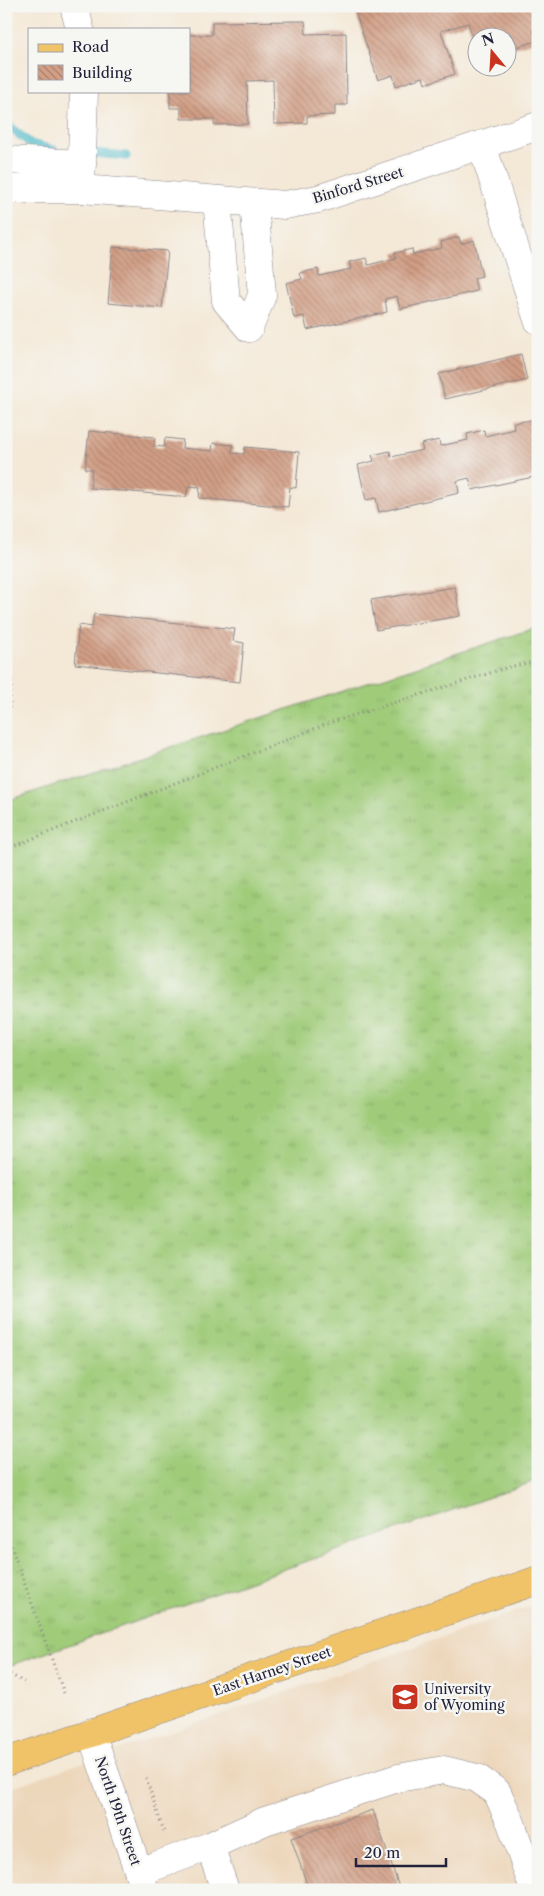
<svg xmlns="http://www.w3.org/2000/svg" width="544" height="1896" viewBox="0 0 544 1896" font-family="'Libre Caslon Text',serif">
	<defs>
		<pattern id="grass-tufts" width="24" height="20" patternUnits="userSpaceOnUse" patternTransform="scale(1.25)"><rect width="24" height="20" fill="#a0cc7a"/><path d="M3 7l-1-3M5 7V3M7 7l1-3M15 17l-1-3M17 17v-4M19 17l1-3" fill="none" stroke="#8aaf6a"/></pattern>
		<pattern id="building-back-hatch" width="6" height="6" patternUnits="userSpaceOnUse" patternTransform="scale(1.25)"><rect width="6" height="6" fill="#d29e84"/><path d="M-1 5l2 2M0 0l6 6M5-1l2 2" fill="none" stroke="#aa806d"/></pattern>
	</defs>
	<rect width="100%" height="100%" fill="#f6f6f2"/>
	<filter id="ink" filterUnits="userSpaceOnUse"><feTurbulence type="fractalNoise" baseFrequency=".02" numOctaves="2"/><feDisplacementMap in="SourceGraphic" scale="10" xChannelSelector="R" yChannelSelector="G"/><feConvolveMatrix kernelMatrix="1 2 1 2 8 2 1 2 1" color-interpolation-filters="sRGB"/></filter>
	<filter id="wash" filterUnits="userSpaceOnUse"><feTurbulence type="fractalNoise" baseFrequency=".0096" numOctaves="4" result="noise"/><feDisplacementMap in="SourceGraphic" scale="20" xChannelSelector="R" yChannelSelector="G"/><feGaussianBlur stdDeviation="1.12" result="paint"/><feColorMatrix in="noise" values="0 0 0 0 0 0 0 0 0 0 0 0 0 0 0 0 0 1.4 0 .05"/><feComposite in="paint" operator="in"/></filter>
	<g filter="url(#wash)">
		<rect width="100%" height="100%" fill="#f4e8d6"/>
		<polygon fill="#edd7bb" points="538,1604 538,1890 6,1890 6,1789"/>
		<polygon fill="url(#grass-tufts)" stroke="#61775a" points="538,627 538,1480 6,1667 6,801"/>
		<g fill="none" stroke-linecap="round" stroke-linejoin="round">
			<g stroke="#4db9c9" stroke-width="9">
				<polyline points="6,124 31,144 54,150"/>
				<polyline points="84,152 126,156"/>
			</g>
		</g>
		<g id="blocks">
			<g fill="url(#building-back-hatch)">
				<polygon points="370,6 538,6 538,28 533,30 536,41 511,49 513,55 506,57 506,38 476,38 476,47 468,23 441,31 455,74 425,84 423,77 396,86 393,75 378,80 355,11"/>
				<polygon points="305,21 306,34 346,33 347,105 335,105 335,115 307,116 307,123 274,124 273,80 247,81 248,124 214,125 214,119 181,119 181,108 170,108 170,91 189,91 189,35 212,35 212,22"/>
				<polygon points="459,237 461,244 474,240 482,276 474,278 477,291 400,309 397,296 385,299 387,312 307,330 304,316 294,318 286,283 302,279 300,273 318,269 319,276 351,269 349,262 366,258 368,265 396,258 394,253 412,249 413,254 442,248 441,242"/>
				<polygon points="113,247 168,251 162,308 108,303"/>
				<polygon points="521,354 527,380 445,399 439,374"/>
				<polygon points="531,420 533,425 538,424 538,476 472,490 469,478 457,481 459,493 379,512 376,498 366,500 358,465 374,461 372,455 390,451 391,457 423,450 421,444 439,440 440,446 468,440 467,434 484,430 485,436 514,429 513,423"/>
				<polygon points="89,431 155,437 154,446 164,447 165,438 183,440 182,448 212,451 213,443 233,445 232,453 244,454 245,447 299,452 296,488 290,487 288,507 199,498 200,487 188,486 186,497 90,488 92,469 85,469"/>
				<polygon points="455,587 460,616 376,630 371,600"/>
				<polygon points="94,614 235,629 233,641 244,643 240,682 75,664 79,625 92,627"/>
				<polygon points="373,1810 400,1890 309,1890 291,1838"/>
			</g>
		</g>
	</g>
	<g filter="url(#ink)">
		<use href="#blocks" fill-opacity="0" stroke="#8b8588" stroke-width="1"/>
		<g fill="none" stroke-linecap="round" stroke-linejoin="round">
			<defs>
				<g id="minor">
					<polyline points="74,6 80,29"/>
					<polyline points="482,145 538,320"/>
					<polyline points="6,160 82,164"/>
					<polyline points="6,189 81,189 285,205 318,199 538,126"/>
					<polyline points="81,189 84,91"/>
					<polyline points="217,200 226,301 249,328 262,295 254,203"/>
					<polyline points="91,1732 144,1888"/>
					<polyline points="210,1846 225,1890"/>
					<polyline points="139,1872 210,1846 265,1821 398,1778 444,1770 477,1778 497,1792 511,1823 534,1890"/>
				</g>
				<polyline id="major" points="6,1762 538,1580"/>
			</defs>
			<use href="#minor" stroke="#8b8588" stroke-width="29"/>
			<use href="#major" stroke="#8b8588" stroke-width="29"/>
			<g stroke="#8b8588" stroke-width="3" stroke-dasharray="1 4" stroke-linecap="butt">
				<polyline points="6,663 12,680 6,745"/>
				<polyline points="6,849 332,722 509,667 538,661"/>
				<polyline points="6,1532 64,1693"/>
				<polyline points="6,1672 24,1682"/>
				<polyline points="146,1778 164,1832"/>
			</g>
			<use href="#minor" stroke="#fff" stroke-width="28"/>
			<use href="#major" stroke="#f0c369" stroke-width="28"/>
		</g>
	</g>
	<defs>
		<symbol id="university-square" viewBox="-11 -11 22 22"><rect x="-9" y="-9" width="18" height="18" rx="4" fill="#c8321e" stroke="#f6f6f2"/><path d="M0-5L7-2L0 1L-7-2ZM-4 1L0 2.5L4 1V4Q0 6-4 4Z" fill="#fff"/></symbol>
	</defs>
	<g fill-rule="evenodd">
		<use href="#university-square" x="389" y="1681" width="32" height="32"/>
	</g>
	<g text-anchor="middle" stroke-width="5" stroke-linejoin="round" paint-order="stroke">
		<g font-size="14" fill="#22223b" stroke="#f6f6f2">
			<text transform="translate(358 185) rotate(-17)" y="5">Binford Street</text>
			<text transform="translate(272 1671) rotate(-19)" y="5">East Harney Street</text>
			<text transform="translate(118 1811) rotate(71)" y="5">North 19th Street</text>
		</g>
		<g font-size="14" fill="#22223b" stroke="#f6f6f2" text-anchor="start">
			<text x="424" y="1694">University<tspan x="424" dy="16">of Wyoming</tspan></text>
		</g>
	</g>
	<rect width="544" height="1896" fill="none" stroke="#f6f6f2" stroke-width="25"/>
	<rect x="28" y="28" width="162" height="65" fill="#f6f6f2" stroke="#a1a1a9"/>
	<rect x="38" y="44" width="25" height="8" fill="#f0c369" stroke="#a1a1a9"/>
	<text x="72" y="52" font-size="15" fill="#22223b">Road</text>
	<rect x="38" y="65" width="25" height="15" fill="url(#building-back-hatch)" stroke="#a1a1a9"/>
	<text x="72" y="78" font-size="15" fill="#22223b">Building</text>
	<g transform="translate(492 52) rotate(342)"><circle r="24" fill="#f6f6f2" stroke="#a1a1a9"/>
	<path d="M0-4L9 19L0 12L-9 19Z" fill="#c8321e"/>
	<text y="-8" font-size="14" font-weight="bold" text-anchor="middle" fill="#22223b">N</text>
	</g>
	<path d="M356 1858v8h90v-8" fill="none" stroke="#22223b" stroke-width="2.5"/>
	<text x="364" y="1858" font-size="15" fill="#22223b" stroke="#f6f6f2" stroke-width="4" paint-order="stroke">20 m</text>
</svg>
